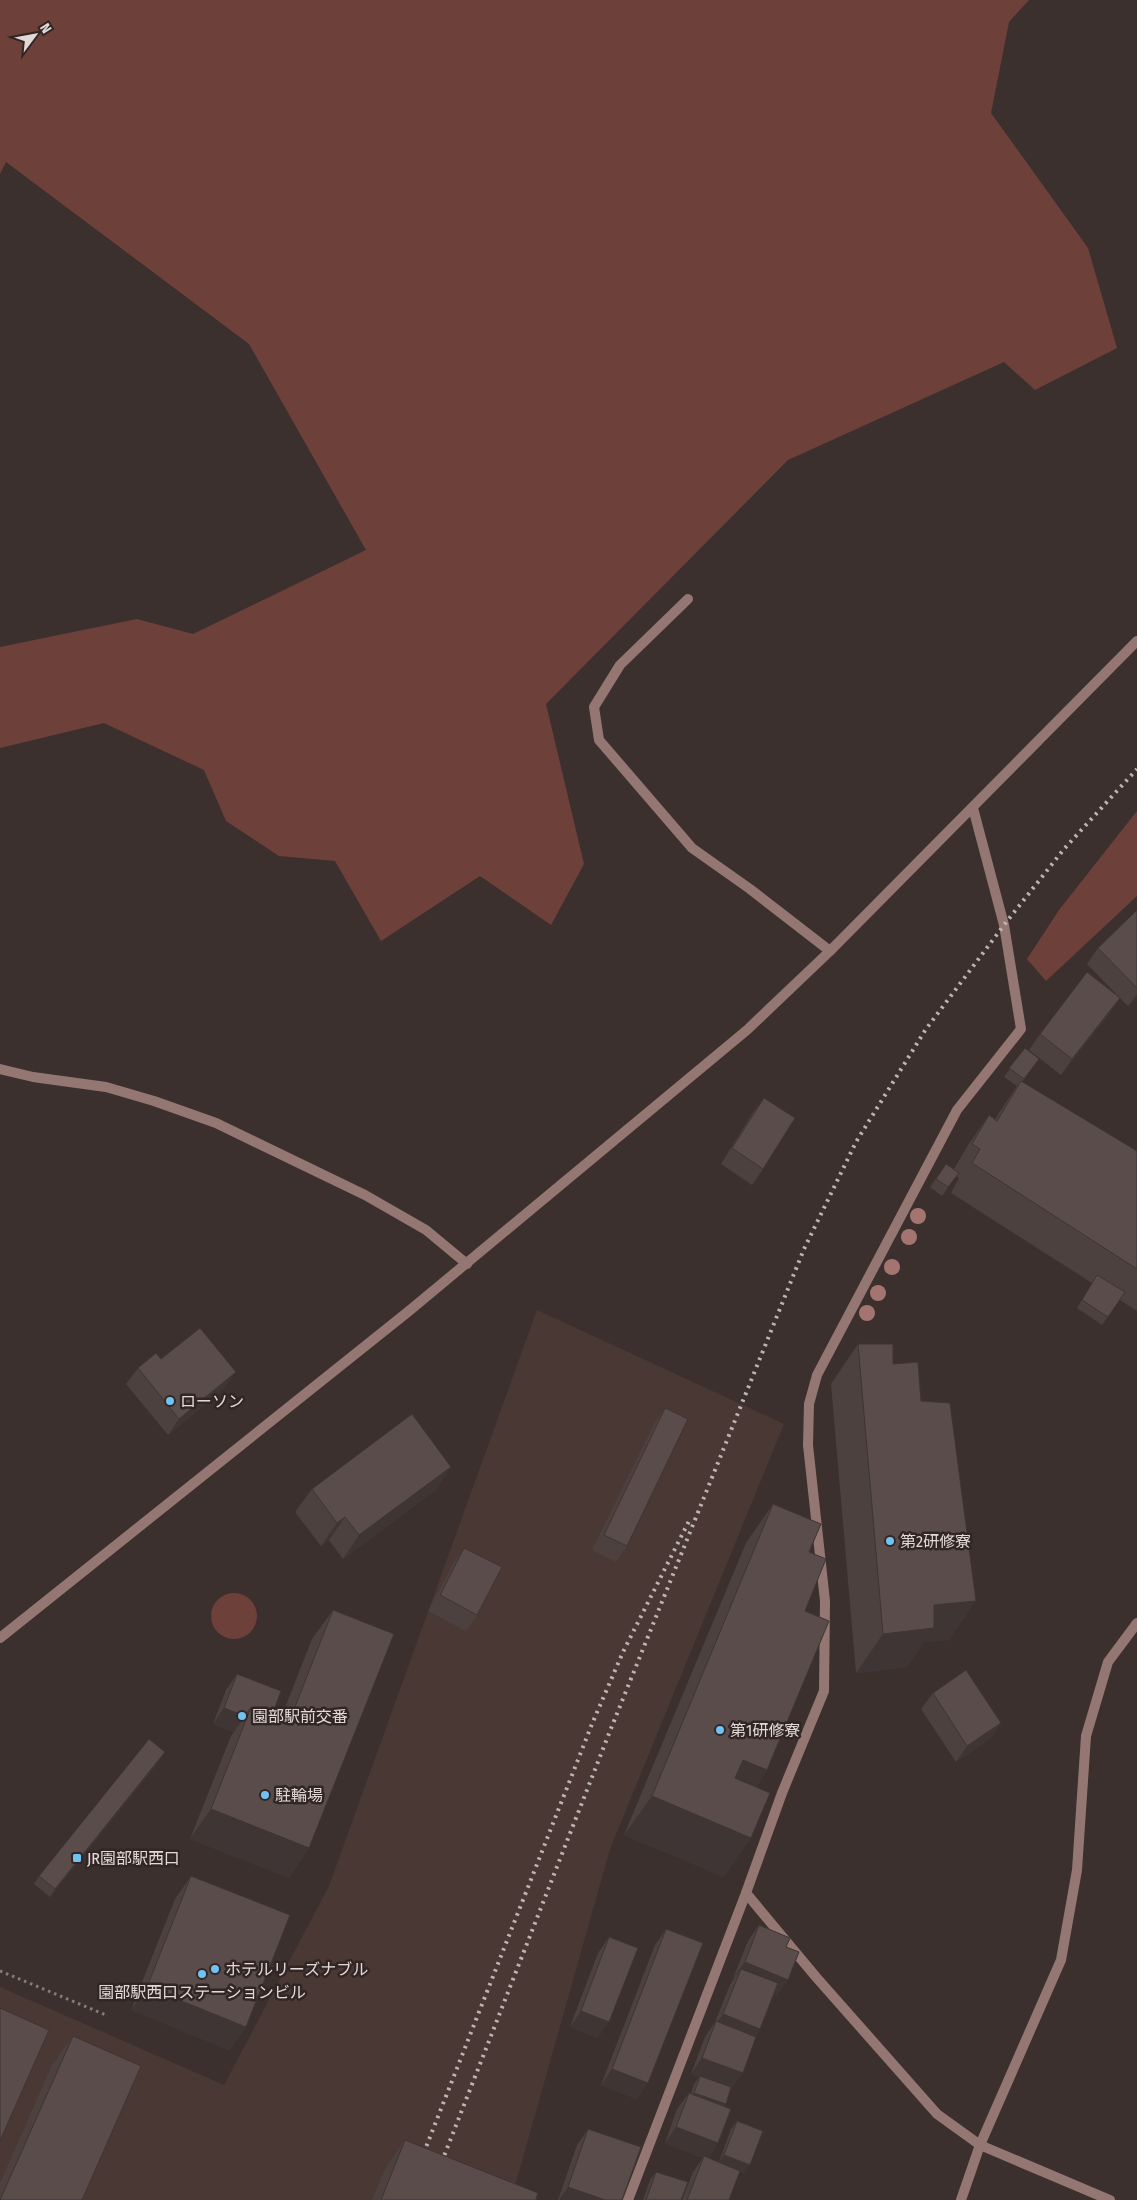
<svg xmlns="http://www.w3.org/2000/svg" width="1137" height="2200" viewBox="0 0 1137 2200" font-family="'Fira Sans Condensed','Noto Sans JP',sans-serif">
	<rect width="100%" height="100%" fill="#3c302f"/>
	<polygon fill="#4a3835" points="537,1310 784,1424 610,1849 511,2200 0,2200 0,1987 224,2085 329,1886"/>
	<g fill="#6e403a">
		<polygon points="0,0 1029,0 1009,22 991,113 1088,248 1117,348 1035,390 1004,362 788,460 546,704 584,864 551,925 480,876 381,941 335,861 279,856 226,821 204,770 104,723 0,748 0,647 137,619 193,634 366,550 249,344 6,162 0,174"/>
		<polygon points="1137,811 1137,896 1046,981 1027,959 1059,910"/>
		<circle cx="234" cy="1616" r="23"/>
	</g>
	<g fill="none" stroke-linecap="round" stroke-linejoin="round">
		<polyline stroke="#867c7b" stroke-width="3" stroke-dasharray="2.5 4" stroke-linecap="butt" points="0,1971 106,2015"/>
		<polyline stroke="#947773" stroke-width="10" points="628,2200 746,1893"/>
		<g stroke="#947773" stroke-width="10">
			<polyline points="688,599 620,665 594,707 599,740 692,848 750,889 830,951"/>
			<polyline points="973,808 1004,925 1021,1029 957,1110 817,1375 809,1404 808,1445 825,1601 824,1691 782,1793 746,1893 816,1977 937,2114 980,2145 1110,2200"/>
			<polyline points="0,1069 33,1077 106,1087 154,1101 216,1123 365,1195 426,1230 467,1264"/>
			<polyline points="961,2200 980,2145 1061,1960 1077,1870 1086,1736 1108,1662 1137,1623"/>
		</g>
		<polyline stroke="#947773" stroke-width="10" points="0,1638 409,1311 747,1030 830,951 1137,641"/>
		<g stroke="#bdb4b3" stroke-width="4" stroke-dasharray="2.5 5" stroke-linecap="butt">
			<polyline points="421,2160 592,1724 623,1652 689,1521"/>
			<polyline points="439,2169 610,1731 804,1249 856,1142 926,1029 1004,925 1064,849 1137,769"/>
		</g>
	</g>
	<g fill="#a47570">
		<circle cx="918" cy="1216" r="8"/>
		<circle cx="909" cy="1237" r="8"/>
		<circle cx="892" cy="1267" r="8"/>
		<circle cx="878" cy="1293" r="8"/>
		<circle cx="867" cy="1313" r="8"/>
	</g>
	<g fill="#4d4140">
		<polygon points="1137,910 1137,998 1128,1006 1120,998 1109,1014 1061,1075 1029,1050 1040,1034 1116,994 1087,964 1098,948"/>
		<polygon points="1025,1048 1039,1059 1022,1082 1137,1151 1137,1311 1120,1300 1102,1325 1077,1308 1092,1283 951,1193 959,1178 956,1176 942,1196 930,1187 946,1164 954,1169 968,1145 989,1115 995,1119 1017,1086 1004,1077"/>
		<polygon points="764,1098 763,1169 752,1185 721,1164 752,1114"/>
		<polygon points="858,1344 893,1364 949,1640 924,1642 907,1667 856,1673 831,1384"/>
		<polygon points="161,1359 224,1388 168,1435 126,1384 138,1368"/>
		<polygon points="665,1408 627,1546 616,1562 592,1550 654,1424"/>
		<polygon points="451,1467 435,1490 343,1559 329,1540 321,1546 295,1512 312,1489"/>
		<polygon points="773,1504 809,1552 805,1611 767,1770 756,1787 724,1877 624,1835 746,1543"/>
		<polygon points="464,1548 477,1615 466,1631 428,1611 453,1564"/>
		<polygon points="333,1610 309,1848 289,1878 190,1839 231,1736 234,1732 213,1724 226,1690 237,1674 272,1715 281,1718 312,1639"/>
		<polygon points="933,1693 1001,1723 990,1739 956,1762 921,1709"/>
		<polygon points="160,1760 50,1897 34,1884 39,1876"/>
		<polygon points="191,1876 246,2027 229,2050 131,2010 175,1899"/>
		<polygon points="759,1925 786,1947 777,1996 774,1994 760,2029 755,2037 731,2089 726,2104 724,2106 718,2143 708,2158 719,2162 731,2129 737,2121 744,2173 740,2171 729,2200 682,2200 693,2172 703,2158 665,2143 677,2109 689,2093 691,2094 694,2084 699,2077 691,2074 705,2037 715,2022 730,1985 734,1978 733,1978 748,1941"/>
		<polygon points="666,1929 637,2099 601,2085 655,1945"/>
		<polygon points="609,1937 598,2038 570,2027 598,1953"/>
		<polygon points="73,2036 0,2200 0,2183 52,2065"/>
		<polygon points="588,2129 622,2200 558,2200 577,2145"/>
		<polygon points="405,2140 536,2199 537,2200 372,2200 385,2169"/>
		<polygon points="656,2172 681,2200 643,2200 650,2180"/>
	</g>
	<g fill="#3e3534">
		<polygon points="1137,994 1137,998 1128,1006"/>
		<polygon points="1120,998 1109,1014 1061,1075 1072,1059"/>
		<polygon points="236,1372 224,1388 168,1435 179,1419"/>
		<polygon points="451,1467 435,1490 343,1559 359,1535"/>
		<polygon points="345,1517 329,1540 321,1546 337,1523"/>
		<polygon points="976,1601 949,1640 924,1642 907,1667 856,1673 883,1634 934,1605"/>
		<polygon points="224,1708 245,1716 234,1732 213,1724"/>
		<polygon points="1001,1723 990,1739 956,1762 967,1746"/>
		<polygon points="165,1752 160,1760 50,1897 55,1889"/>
		<polygon points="743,1760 767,1770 740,1810 715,1799"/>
		<polygon points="652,1796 751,1838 724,1877 624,1835"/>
		<polygon points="211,1809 309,1848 289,1878 190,1839"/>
		<polygon points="745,1962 788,1980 777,1996 737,1979 741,1969 734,1978 733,1978"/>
		<polygon points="147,1987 246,2027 229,2050 131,2010"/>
		<polygon points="581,2011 609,2022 598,2038 570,2027"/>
		<polygon points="723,2014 760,2029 749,2045 712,2030"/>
		<polygon points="702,2058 743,2073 731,2089 699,2077 700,2076 699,2077 691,2074"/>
		<polygon points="612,2069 648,2083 637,2099 601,2085"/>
		<polygon points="694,2093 726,2104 720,2112 688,2101"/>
		<polygon points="676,2127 718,2143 707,2159 704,2156 703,2158 665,2143"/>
		<polygon points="724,2155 750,2165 744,2173 718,2163"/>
		<polygon points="568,2187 605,2200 559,2200"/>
	</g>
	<g fill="#594c4b" stroke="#3e3534">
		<polygon points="1137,910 1137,988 1098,948"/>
		<polygon points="1087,972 1120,998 1072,1059 1040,1034"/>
		<polygon points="1025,1048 1039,1059 1024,1079 1009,1068"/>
		<polygon points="1021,1081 1137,1151 1137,1269 972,1163 980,1149 972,1144 989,1115 997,1121"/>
		<polygon points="764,1098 795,1118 763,1169 732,1148"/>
		<polygon points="946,1164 959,1173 948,1187 936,1179"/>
		<polygon points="1097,1275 1125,1292 1108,1317 1082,1300"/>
		<polygon points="200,1328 236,1372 179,1419 138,1368 156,1353 161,1359"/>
		<polygon points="858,1344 893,1344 893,1364 918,1362 921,1401 950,1403 976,1601 934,1605 934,1628 883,1634"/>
		<polygon points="665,1408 688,1419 627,1546 604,1535"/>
		<polygon points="412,1414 451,1467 359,1535 345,1517 337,1523 312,1489"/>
		<polygon points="773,1504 821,1524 809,1552 826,1559 805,1611 829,1621 767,1770 743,1760 735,1778 770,1793 751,1838 652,1796"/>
		<polygon points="464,1548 502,1567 477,1615 440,1595"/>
		<polygon points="333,1610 394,1634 309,1848 211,1809 251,1707 289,1722"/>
		<polygon points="966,1670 1001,1723 967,1746 933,1693"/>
		<polygon points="237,1674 281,1691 272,1715 251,1707 245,1716 224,1708"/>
		<polygon points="149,1739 165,1752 55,1889 39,1876"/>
		<polygon points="191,1876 290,1915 246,2027 147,1987"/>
		<polygon points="759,1925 790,1938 786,1947 799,1952 788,1980 745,1962"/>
		<polygon points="666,1929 703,1943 648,2083 612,2069"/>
		<polygon points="609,1937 638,1948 609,2022 581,2011"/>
		<polygon points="741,1969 778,1983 760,2029 723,2014"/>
		<polygon points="0,2008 49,2030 0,2141"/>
		<polygon points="716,2021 756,2037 743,2073 702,2058"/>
		<polygon points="73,2036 141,2066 82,2200 0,2200"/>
		<polygon points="700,2076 731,2087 726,2104 694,2093"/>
		<polygon points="689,2093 731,2109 718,2143 676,2127"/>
		<polygon points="737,2121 763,2131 750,2165 724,2155"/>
		<polygon points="588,2129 641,2147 622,2200 605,2200 568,2187"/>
		<polygon points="405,2140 538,2193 536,2199 537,2200 381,2200"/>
		<polygon points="704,2156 740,2171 729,2200 687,2200"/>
		<polygon points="656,2172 688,2182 681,2200 646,2200"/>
	</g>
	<g fill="#70c2f4" stroke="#322625" stroke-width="2">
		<circle cx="170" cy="1401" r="5"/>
		<circle cx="890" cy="1541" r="5"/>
		<circle cx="242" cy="1716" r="5"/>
		<circle cx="720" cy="1730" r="5"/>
		<circle cx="265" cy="1795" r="5"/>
		<rect x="72" y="1853" width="10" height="10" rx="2.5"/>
		<circle cx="215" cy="1969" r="5"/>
		<circle cx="202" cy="1974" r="5"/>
	</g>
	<g text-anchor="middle" stroke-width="5" stroke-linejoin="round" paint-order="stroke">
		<g font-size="16" fill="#e1d9d8" stroke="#322625" text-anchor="start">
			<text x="180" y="1407">ローソン</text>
			<text x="900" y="1547">第2研修寮</text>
			<text x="252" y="1722">園部駅前交番</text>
			<text x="730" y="1736">第1研修寮</text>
			<text x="275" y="1801">駐輪場</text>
			<text x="87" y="1864">JR園部駅西口</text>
			<text x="225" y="1975">ホテルリーズナブル</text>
			<text x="202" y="1998" text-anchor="middle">園部駅西口ステーションビル</text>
		</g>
	</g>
	<g transform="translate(35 35) rotate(58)" stroke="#322625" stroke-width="4" paint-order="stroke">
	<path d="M0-4L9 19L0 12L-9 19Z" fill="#e1d9d8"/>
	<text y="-8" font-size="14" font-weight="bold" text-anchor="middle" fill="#e1d9d8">N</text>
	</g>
</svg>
